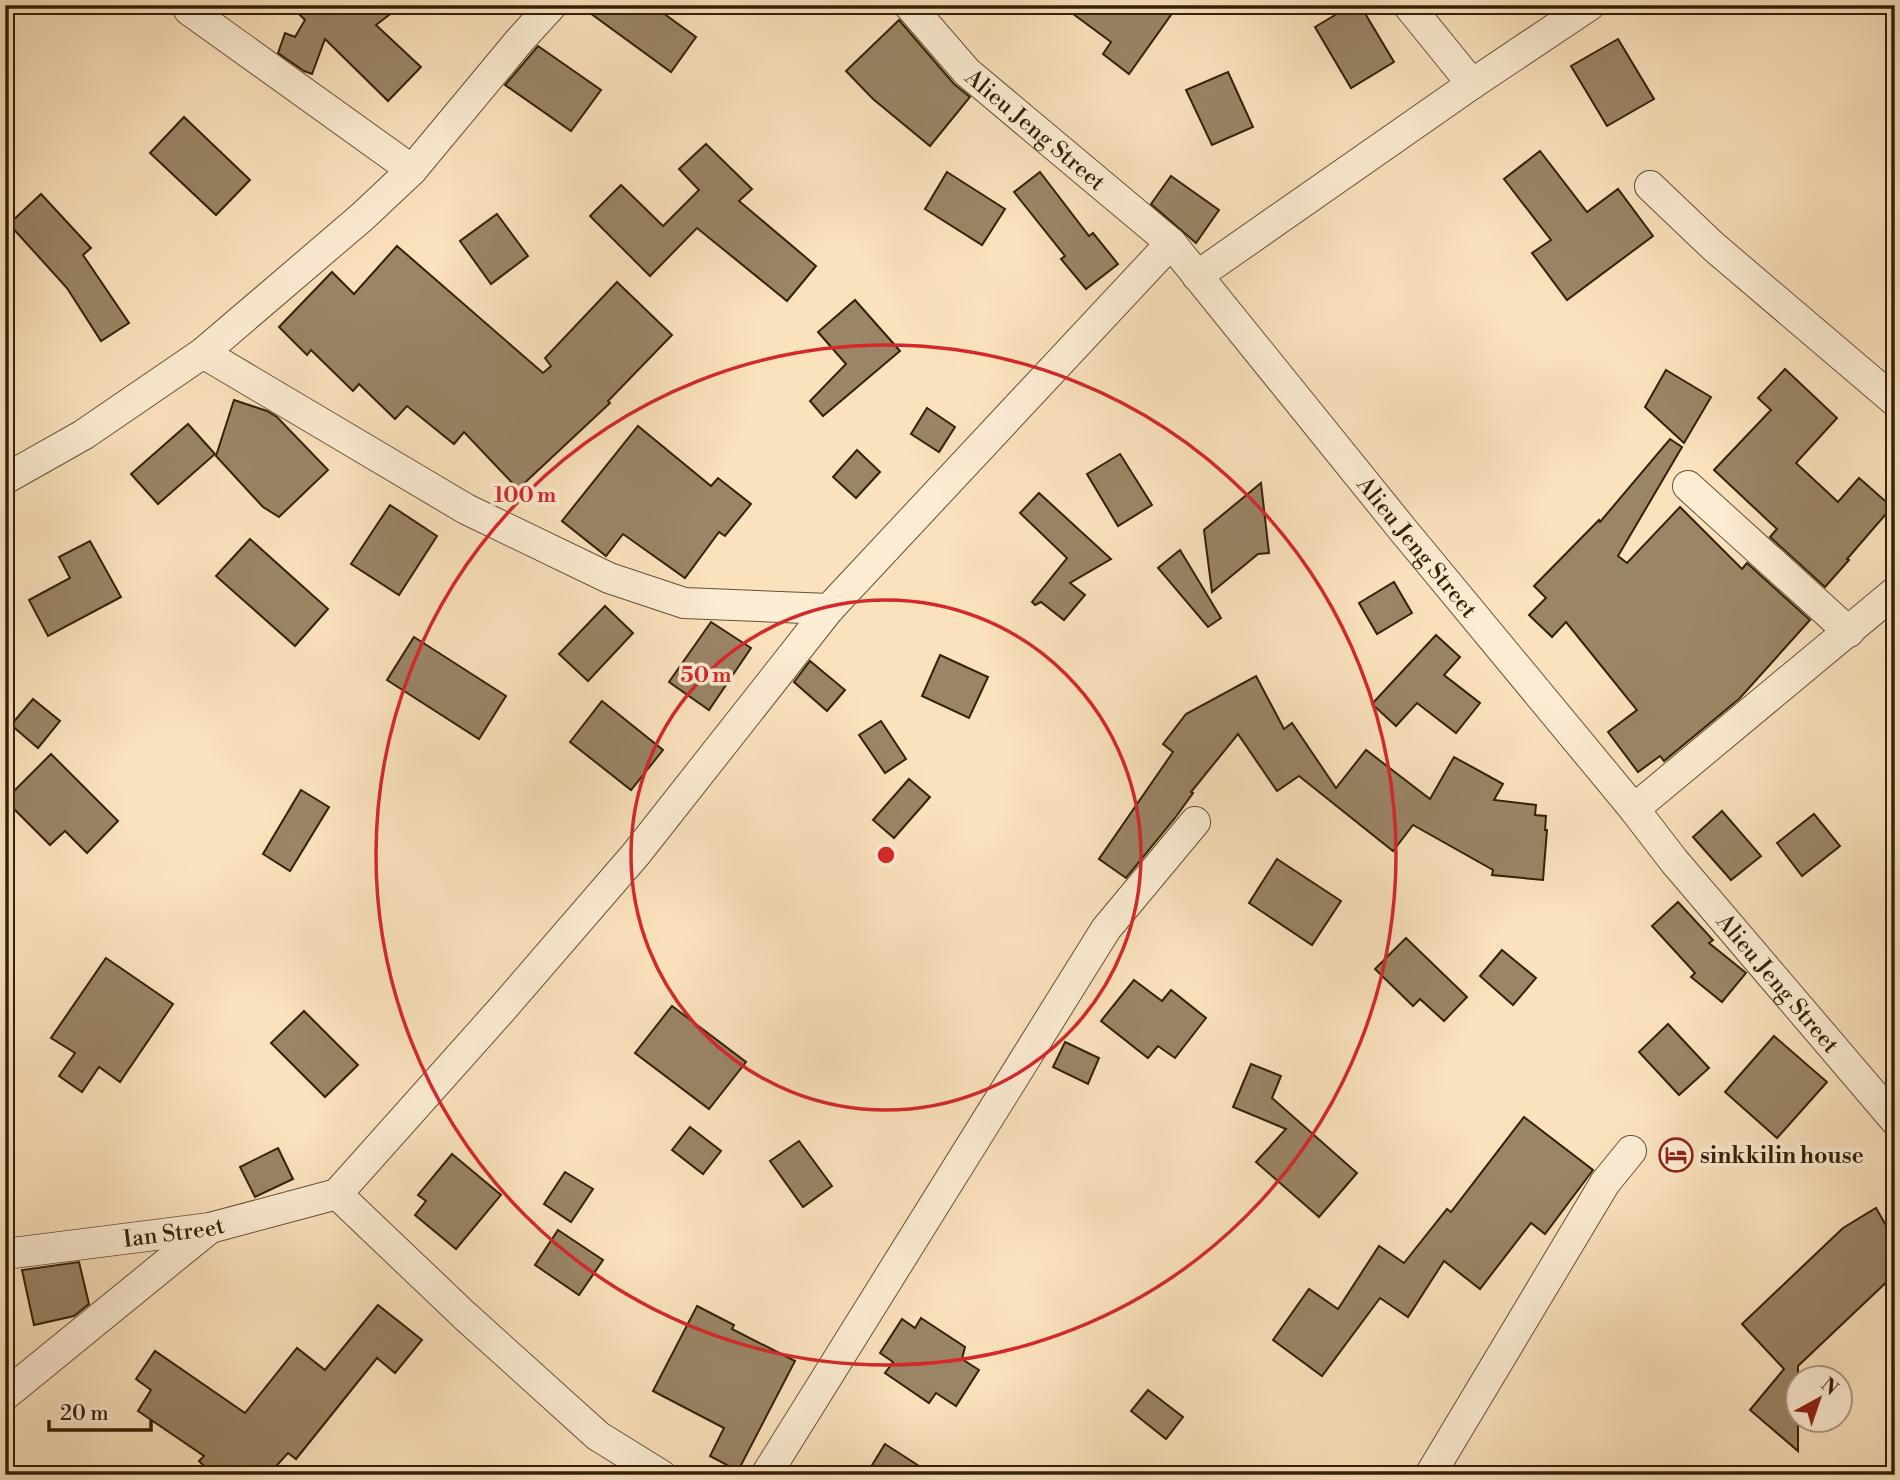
<svg xmlns="http://www.w3.org/2000/svg" width="1900" height="1480" viewBox="0 0 1900 1480" font-family="'Libre Bodoni',serif">
	<rect width="100%" height="100%" fill="#fae2bd"/>
	<filter id="stains"><feTurbulence type="fractalNoise" baseFrequency=".00286" numOctaves="4"/><feColorMatrix values="0 0 0 0 .2 0 0 0 0 .09 0 0 0 0 .02 0 0 0 .5 -.17"/></filter>
	<radialGradient id="worn" r=".72"><stop offset=".6" stop-color="#630" stop-opacity="0"/><stop offset="1" stop-color="#630" stop-opacity=".3"/></radialGradient>
	<g fill="#9a8566" stroke="#332107" stroke-width="2">
		<polygon points="290,5 402,5 376,25 421,67 388,101 325,39 312,74 304,71 278,53 285,33 295,37 305,20"/>
		<polygon points="579,5 652,5 696,37 671,72"/>
		<polygon points="1061,5 1178,5 1129,74 1103,54 1111,42"/>
		<polygon points="1352,5 1360,5 1394,62 1351,88 1315,27"/>
		<polygon points="899,20 954,84 970,97 930,146 873,99 846,71"/>
		<polygon points="1618,39 1654,99 1607,126 1571,66"/>
		<polygon points="538,46 601,90 571,131 505,85"/>
		<polygon points="1228,72 1253,127 1212,145 1186,90"/>
		<polygon points="184,117 250,180 216,215 150,153"/>
		<polygon points="706,144 752,189 739,201 816,266 787,301 697,228 650,276 590,216 621,185 663,226 699,190 679,169"/>
		<polygon points="1540,151 1587,212 1618,189 1653,236 1567,300 1532,253 1551,240 1504,179"/>
		<polygon points="947,172 1005,209 982,245 925,209"/>
		<polygon points="1040,172 1089,236 1093,233 1118,264 1086,289 1061,259 1065,256 1014,192"/>
		<polygon points="1171,176 1219,210 1196,243 1151,204"/>
		<polygon points="41,194 91,248 83,255 129,323 101,341 67,288 9,224"/>
		<polygon points="497,214 528,256 491,284 460,241"/>
		<polygon points="397,246 543,373 551,366 545,358 617,282 672,335 608,401 610,403 518,489 464,432 454,444 407,406 395,419 359,384 353,391 311,350 307,355 279,327 332,272 354,294"/>
		<polygon points="855,300 900,351 823,416 810,401 846,364 818,332"/>
		<polygon points="1785,369 1837,418 1796,463 1838,502 1859,478 1892,507 1847,559 1849,560 1825,587 1770,537 1777,529 1714,470 1771,410 1758,398"/>
		<polygon points="1666,370 1711,397 1684,443 1645,407"/>
		<polygon points="234,400 267,411 277,417 328,470 279,517 263,507 216,456"/>
		<polygon points="927,408 955,427 939,452 911,434"/>
		<polygon points="188,424 215,454 158,504 131,474"/>
		<polygon points="638,426 711,486 718,478 751,504 725,536 719,532 685,578 623,534 606,556 562,521"/>
		<polygon points="1670,439 1682,447 1618,556 1627,563 1680,507 1742,569 1747,563 1810,620 1739,699 1664,761 1660,756 1638,772 1608,732 1637,710 1566,622 1552,637 1529,615 1546,598 1534,586 1599,520 1600,522"/>
		<polygon points="857,450 880,472 856,498 833,477"/>
		<polygon points="1120,454 1152,505 1118,526 1087,474"/>
		<polygon points="1261,483 1269,553 1258,554 1212,592 1204,530"/>
		<polygon points="1039,493 1111,559 1070,583 1085,595 1064,620 1041,602 1035,605 1032,602 1067,558 1020,513"/>
		<polygon points="390,505 437,536 399,595 351,564"/>
		<polygon points="250,539 328,609 295,646 216,576"/>
		<polygon points="90,541 121,597 48,636 29,600 70,578 59,557"/>
		<polygon points="1180,550 1221,618 1208,627 1158,568"/>
		<polygon points="1394,582 1412,613 1377,634 1359,603"/>
		<polygon points="605,606 633,633 588,681 559,654"/>
		<polygon points="711,622 751,648 709,710 669,682"/>
		<polygon points="1436,635 1460,657 1444,675 1480,703 1456,733 1417,703 1396,726 1372,704"/>
		<polygon points="414,637 506,696 479,739 387,680"/>
		<polygon points="940,655 988,677 969,718 922,696"/>
		<polygon points="810,661 845,690 827,711 794,682"/>
		<polygon points="1256,676 1284,729 1292,723 1336,788 1366,750 1430,799 1454,757 1503,784 1494,800 1536,805 1535,815 1546,816 1545,830 1547,830 1543,880 1492,875 1493,870 1413,825 1393,851 1299,776 1277,791 1238,734 1191,792 1193,793 1175,818 1126,878 1099,859 1173,752 1163,744 1186,714"/>
		<polygon points="33,699 60,721 38,748 11,725"/>
		<polygon points="602,701 663,750 631,790 570,742"/>
		<polygon points="881,721 906,759 885,773 859,735"/>
		<polygon points="51,754 118,821 87,853 65,831 50,845 5,800"/>
		<polygon points="909,779 930,797 894,838 873,820"/>
		<polygon points="301,790 329,807 290,871 263,854"/>
		<polygon points="1722,811 1761,856 1731,880 1693,837"/>
		<polygon points="1814,814 1840,846 1802,876 1777,843"/>
		<polygon points="1277,859 1341,901 1312,945 1249,903"/>
		<polygon points="1678,902 1713,940 1709,943 1746,973 1722,1002 1691,977 1695,973 1652,926"/>
		<polygon points="1406,938 1467,997 1444,1021 1420,999 1413,1006 1375,969"/>
		<polygon points="1502,950 1536,978 1513,1005 1480,976"/>
		<polygon points="106,958 173,1004 120,1082 99,1067 82,1092 59,1076 75,1053 51,1038"/>
		<polygon points="1134,980 1162,1001 1171,990 1206,1018 1175,1058 1158,1046 1148,1058 1101,1021"/>
		<polygon points="672,1006 746,1062 709,1109 635,1053"/>
		<polygon points="304,1011 358,1065 325,1097 271,1043"/>
		<polygon points="1668,1024 1709,1068 1679,1095 1639,1052"/>
		<polygon points="1774,1036 1827,1082 1777,1138 1725,1092"/>
		<polygon points="1065,1042 1099,1058 1088,1084 1053,1067"/>
		<polygon points="1251,1064 1281,1076 1272,1098 1357,1173 1319,1217 1256,1162 1286,1129 1233,1107"/>
		<polygon points="1524,1117 1593,1170 1545,1234 1531,1223 1480,1289 1444,1261 1408,1317 1380,1298 1322,1376 1273,1340 1309,1289 1338,1309 1379,1246 1404,1263 1447,1209 1451,1212"/>
		<polygon points="690,1127 721,1151 703,1174 672,1150"/>
		<polygon points="799,1141 832,1186 803,1207 770,1161"/>
		<polygon points="278,1148 293,1179 255,1197 240,1167"/>
		<polygon points="452,1154 501,1195 456,1249 415,1215 426,1201 418,1195"/>
		<polygon points="565,1172 593,1189 571,1222 544,1204"/>
		<polygon points="1876,1208 1895,1241 1895,1274 1798,1366 1798,1451 1750,1410 1784,1369 1742,1324 1843,1228"/>
		<polygon points="558,1230 603,1260 579,1295 535,1265"/>
		<polygon points="79,1262 89,1304 74,1316 34,1325 22,1270"/>
		<polygon points="378,1305 422,1340 395,1373 377,1358 296,1459 288,1453 268,1475 213,1475 199,1461 204,1456 138,1411 151,1390 136,1379 155,1351 245,1413 297,1348 325,1370"/>
		<polygon points="697,1306 734,1325 732,1329 795,1361 738,1471 710,1456 724,1428 653,1391"/>
		<polygon points="921,1318 965,1347 962,1359 979,1370 956,1406 936,1393 929,1403 885,1373 893,1362 880,1353 902,1319 915,1328"/>
		<polygon points="1148,1390 1183,1417 1166,1439 1131,1411"/>
		<polygon points="885,1444 933,1475 866,1475"/>
	</g>
	<g fill="none" stroke-linecap="round" stroke-linejoin="round">
		<defs>
			<g id="minor">
				<path id="s1" d="M909,5L967,72L1171,243L1403,530L1634,809L1674,861L1895,1120"/>
				<polyline points="1408,5 1472,84"/>
				<polyline points="189,10 412,170"/>
				<polyline points="1650,186 1714,247 1895,401"/>
				<polyline points="1197,276 1472,84 1590,5"/>
				<polyline points="203,353 466,509 609,578 684,603 829,609"/>
				<polyline points="5,479 83,435 203,353 362,217 412,170 520,40 552,5"/>
				<polyline points="1688,486 1849,632"/>
				<polyline points="1634,809 1895,592"/>
				<polyline points="337,1194 503,1008 636,854 829,609 1171,243"/>
				<polyline points="337,1194 464,1315 598,1436 661,1475"/>
				<path id="s2" d="M5,1254L210,1228L337,1194"/>
				<polyline points="5,1395 210,1228"/>
				<polyline points="766,1475 1106,929 1195,822"/>
				<polyline points="1430,1475 1605,1183 1631,1151"/>
			</g>
		</defs>
		<use href="#minor" stroke="#655134" stroke-width="32"/>
		<use href="#minor" stroke="#fcecd4" stroke-width="30"/>
	</g>
	<g fill="none" stroke="#d62828" stroke-width="3.5">
		<circle cx="886" cy="855" r="255"/>
		<circle cx="886" cy="855" r="510"/>
	</g>
	<defs>
		<symbol id="hotel-ring" viewBox="-11 -11 22 22"><circle r="9.5" fill="#fcecd4" stroke="#8f2418" stroke-width="1.5"/><path d="M-6-4.5h1.5V1H6V5H4.5V3h-9V5H-6ZM-4 0a1.8 1.8 0 1 1 3.6 0ZM.5 0V-2.5h3Q6-2.5 6 0Z" fill="#8f2418"/></symbol>
	</defs>
	<g fill-rule="evenodd">
		<use href="#hotel-ring" x="1657" y="1136" width="38" height="38"/>
	</g>
	<g text-anchor="middle" stroke-width="7" stroke-linejoin="round" paint-order="stroke">
		<g font-size="23" fill="#332107" stroke="#fcecd4">
			<text dy="8" stroke="none"><textPath href="#s1" startOffset="178">Alieu Jeng Street</textPath></text>
			<text dy="8" stroke="none"><textPath href="#s1" startOffset="746">Alieu Jeng Street</textPath></text>
			<text dy="8" stroke="none"><textPath href="#s1" startOffset="1312">Alieu Jeng Street</textPath></text>
			<text dy="8" stroke="none"><textPath href="#s2" startOffset="170">Ian Street</textPath></text>
		</g>
		<g font-size="23" font-weight="bold" fill="#332107" stroke="#fcecd4" text-anchor="start">
			<text x="1700" y="1163">sinkkilin house</text>
		</g>
	</g>
	<circle cx="886" cy="855" r="10" fill="#d62828" stroke="#fcecd4" stroke-width="3.5"/>
	<g font-size="21" text-anchor="middle" font-weight="bold" fill="#d62828" stroke="#fcecd4" stroke-width="7" stroke-linejoin="round" paint-order="stroke">
		<text x="525" y="502">100 m</text>
		<text x="706" y="682">50 m</text>
	</g>
	<rect width="1900" height="1480" fill="none" stroke="#fae2bd" stroke-width="28"/>
	<rect x="7" y="7" width="1886" height="1466" fill="none" stroke="#332107" stroke-width="3.5"/>
	<rect x="14" y="14" width="1872" height="1452" fill="none" stroke="#332107" stroke-width="2"/>
	<g transform="translate(1819 1399) rotate(40)"><circle r="33" fill="#fcecd4" stroke="#ac9b82" stroke-width="2"/>
	<path d="M0-5L12 26L0 18L-12 26Z" fill="#8f2418"/>
	<text y="-10" font-size="19" font-weight="bold" text-anchor="middle" fill="#332107">N</text>
	</g>
	<path d="M49 1420v10h102v-10" fill="none" stroke="#332107" stroke-width="3.5"/>
	<text x="60" y="1420" font-size="21" fill="#332107" stroke="#fcecd4" stroke-width="5" paint-order="stroke">20 m</text>
	<rect width="100%" height="100%" filter="url(#stains)"/>
	<rect width="100%" height="100%" fill="url(#worn)"/>
</svg>
